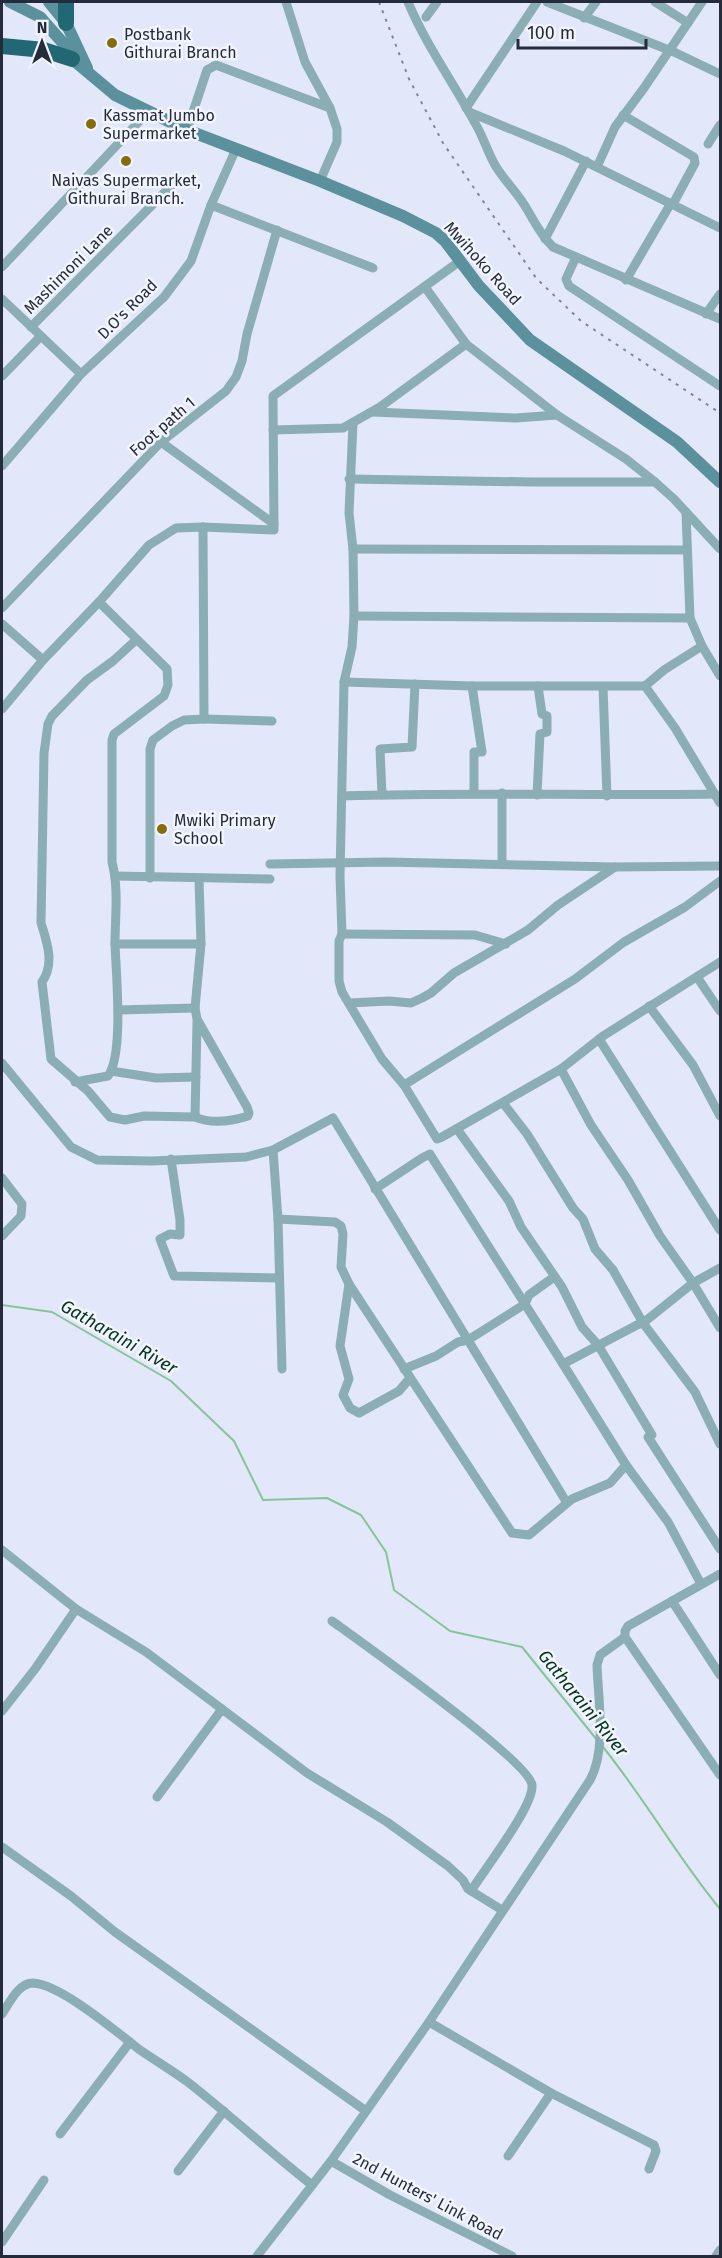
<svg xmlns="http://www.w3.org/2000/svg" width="722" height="2258" viewBox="0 0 722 2258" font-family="'Fira Sans',sans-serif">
	<rect width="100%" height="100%" fill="#e2e7f9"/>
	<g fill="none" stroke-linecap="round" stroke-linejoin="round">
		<g stroke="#88c498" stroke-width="2">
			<polyline points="2,1305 52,1312 171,1381 234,1441 263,1500 327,1498 361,1515 386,1552 394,1590 450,1631 522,1647 597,1740"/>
			<path d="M603,1747C645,1799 678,1858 720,1909"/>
		</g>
		<g stroke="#8baeb5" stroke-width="9">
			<polyline points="286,2 305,62 330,108 337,129 337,142 320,181"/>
			<path d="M408,2C426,45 453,82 475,123C483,136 487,151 495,165C503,179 516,191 525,206C535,222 539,233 553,247L720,319"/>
			<polyline points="547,2 674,52 720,74"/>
			<polyline points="655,2 688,23"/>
			<polyline points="426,17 437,2"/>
			<polyline points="584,18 596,2"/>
			<polyline points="466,108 537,2"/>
			<polyline points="469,112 564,151 720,228"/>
			<polyline points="623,115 694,157 695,163 673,204"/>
			<polyline points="187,130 207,70 216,65 330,108"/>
			<polyline points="708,144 720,125"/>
			<polyline points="597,167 615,127 644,88 702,2"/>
			<polyline points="211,205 373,268"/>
			<polyline points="545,239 586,161"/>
			<polyline points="576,257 566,279 569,286 720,386"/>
			<polyline points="2,267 148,112"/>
			<polyline points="626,280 671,203"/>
			<polyline points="425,287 466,344 557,415 626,459 655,482 674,499 720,549"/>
			<polyline points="2,299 81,374"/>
			<polyline points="706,314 720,294"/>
			<polyline points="31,327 177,180"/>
			<polyline points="2,376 40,337"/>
			<polyline points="373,412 516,418 557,415"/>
			<polyline points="353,423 349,513 353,549 354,616 352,647 344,682 340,877 342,934 339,941 339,981 342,992 382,1059 404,1085 437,1139 442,1137 561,1069 603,1036 720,962"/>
			<polyline points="273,430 343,428 380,407 466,344"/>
			<polyline points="161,442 274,524"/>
			<polyline points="2,466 81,374 164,297 191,261 211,205 236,149"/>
			<polyline points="349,479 532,482 655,482"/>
			<polyline points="686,512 690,618 702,646 720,676"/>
			<polyline points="203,527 274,530 273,396 460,261"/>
			<polyline points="353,549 687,550"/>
			<polyline points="2,608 161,442 226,391 236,377 242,361 247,334 277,230"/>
			<polyline points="354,616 690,618"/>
			<polyline points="2,624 43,660"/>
			<path d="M136,640L113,661L87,680L52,716L48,724L44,753L41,923C47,942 55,964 42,982L51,1059L88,1091L110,1117L125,1120L144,1116L195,1117C211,1124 232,1121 248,1116L249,1113L247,1107L197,1019L195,1008L201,944L199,879"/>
			<polyline points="344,682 472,686 645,686 675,728 720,803"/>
			<polyline points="472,686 482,752 474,752 474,793"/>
			<polyline points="645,686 664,670 702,646"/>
			<polyline points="603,687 607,796"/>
			<polyline points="2,709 43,660 99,602 149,545 176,528 203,527 204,719 184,720 172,726 153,740 150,749 150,878"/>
			<polyline points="204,719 272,721"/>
			<polyline points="382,795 380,749 412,747 415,684"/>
			<polyline points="537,795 540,734 547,732 547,716 542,714 538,686"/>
			<path d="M342,796C467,792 591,796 715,794"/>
			<polyline points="270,864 386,862 615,867 720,866"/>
			<polyline points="502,864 502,793"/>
			<polyline points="115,876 270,879"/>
			<polyline points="342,934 475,935 506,944"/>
			<polyline points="115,944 201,944"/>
			<polyline points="697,977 720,1011"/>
			<polyline points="349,1003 389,1001 411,1003 422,998 431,993 454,973 528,930 558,905 615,867"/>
			<polyline points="649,1006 693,1065 720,1116"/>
			<polyline points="118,1010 195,1008"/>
			<polyline points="599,1039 720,1230"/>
			<polyline points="2,1063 71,1147 97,1160 152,1161 246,1157 273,1150 333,1118 567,1503"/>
			<polyline points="561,1069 591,1125 628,1180 660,1236 693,1283 720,1328"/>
			<polyline points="111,1071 156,1078 196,1077"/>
			<path d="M75,1082L108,1076C124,1055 116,973 115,944C115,917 119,889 112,862V740L114,734L164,696L168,685L167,669L99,602"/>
			<polyline points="404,1085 575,979 624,942 685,907 720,881"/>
			<polyline points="503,1103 527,1134 573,1208 583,1219 595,1249 613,1270 643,1323 695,1392 720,1444"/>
			<polyline points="195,1117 197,1022"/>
			<polyline points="457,1129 509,1201 521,1227 562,1287 582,1327 598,1345 652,1435 648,1437 720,1549"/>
			<polyline points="273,1150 278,1219 335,1222 341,1226 343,1234 341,1267 349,1284 512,1533 529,1535 572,1499 610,1483 626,1465"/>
			<polyline points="171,1159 180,1220 180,1235 170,1234 160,1239 174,1276 279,1278"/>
			<polyline points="2,1178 22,1204 21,1216 2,1236"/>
			<polyline points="375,1189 422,1158 430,1154 431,1156 563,1364 637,1325 643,1323 693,1283 720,1268"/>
			<polyline points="278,1219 282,1369"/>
			<polyline points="349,1284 340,1346 349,1379 343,1395 350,1408 359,1413 399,1391 410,1378"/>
			<polyline points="563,1364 626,1465 668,1522 701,1584"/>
			<polyline points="404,1369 436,1356 458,1342 468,1340 525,1304 529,1295 554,1277"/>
			<polyline points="2,1550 76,1609 35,1669 2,1711"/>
			<polyline points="720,1574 628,1626 625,1631 625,1637 720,1775"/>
			<polyline points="672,1601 720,1675"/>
			<polyline points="76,1609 146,1652 307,1773 387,1822 448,1866 463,1880 468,1889 502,1910"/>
			<path d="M332,1621C361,1642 530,1762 532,1785C534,1806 484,1870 471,1891"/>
			<polyline points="157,1797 222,1709"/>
			<polyline points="2,1847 71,1896 115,1932 366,2111"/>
			<path d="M2,2014C9,2004 18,1983 33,1983C60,1984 117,2032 140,2050C156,2061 173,2071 189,2083C231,2116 270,2152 312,2185"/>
			<polyline points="429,2022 551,2093 654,2145 656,2151 649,2169"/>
			<polyline points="60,2134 130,2042"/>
			<polyline points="508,2156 551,2093"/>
			<polyline points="331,2161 390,2195 512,2256"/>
			<polyline points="178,2171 224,2111"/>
			<polyline points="2,2242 44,2180"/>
			<path d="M257,2256L331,2161L429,2022L590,1780C607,1750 598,1698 597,1665L600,1655L625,1637"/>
			<polyline points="716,2256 720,2250"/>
		</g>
		<g stroke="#5b919c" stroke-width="12">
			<polyline points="10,2 40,17 63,43 72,59 115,95 187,130 320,181 403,216 436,233 445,241 479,286 530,340 677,442 720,482"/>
			<polyline points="49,2 66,23 87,68"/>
		</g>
		<g stroke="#226774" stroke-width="16">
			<polyline points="66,23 66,2"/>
			<polyline points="2,46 44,50 72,59"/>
		</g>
		<polyline stroke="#818697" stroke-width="2" stroke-dasharray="3 6" stroke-linecap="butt" points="379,2 409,79 443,143 536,278 581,321 720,413"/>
	</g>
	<g fill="#866d0c" stroke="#f2f5fe" stroke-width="2">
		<circle cx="112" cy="43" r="6"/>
		<circle cx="91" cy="124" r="6"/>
		<circle cx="126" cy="161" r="6"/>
		<circle cx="162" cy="829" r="6"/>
	</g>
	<g text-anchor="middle" stroke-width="5" stroke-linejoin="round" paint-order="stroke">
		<g font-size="16" fill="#262b3b" stroke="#f2f5fe" text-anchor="start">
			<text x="124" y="40">Postbank<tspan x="124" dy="18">Githurai Branch</tspan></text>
			<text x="103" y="121">Kassmat Jumbo<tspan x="103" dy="18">Supermarket</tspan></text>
			<text x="126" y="186" text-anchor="middle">Naivas Supermarket,<tspan x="126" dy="18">Githurai Branch.</tspan></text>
			<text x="174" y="826">Mwiki Primary<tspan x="174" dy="18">School</tspan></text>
		</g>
		<g font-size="16" fill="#262b3b" stroke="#f2f5fe">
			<text transform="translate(483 263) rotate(48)" y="6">Mwihoko Road</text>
			<text transform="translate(68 269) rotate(-45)" y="6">Mashimoni Lane</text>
			<text transform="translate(127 309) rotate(-45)" y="6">D.O's Road</text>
			<text transform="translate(162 426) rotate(-41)" y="6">Foot path 1</text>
			<text transform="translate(428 2196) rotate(28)" y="6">2nd Hunters' Link Road</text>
		</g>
		<g font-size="18" font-style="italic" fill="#043418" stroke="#f2f5fe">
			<text transform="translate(119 1337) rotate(30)" y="6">Gatharaini River</text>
			<text transform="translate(583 1703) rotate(51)" y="6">Gatharaini River</text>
		</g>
	</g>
	<rect width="722" height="2258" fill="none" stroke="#262b3b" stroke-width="6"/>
	<g transform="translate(42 42)" stroke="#f2f5fe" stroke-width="4.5" paint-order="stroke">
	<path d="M0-4.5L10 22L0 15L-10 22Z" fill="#262b3b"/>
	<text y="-9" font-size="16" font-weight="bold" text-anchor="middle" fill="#262b3b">N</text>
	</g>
	<path d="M518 39v9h128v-9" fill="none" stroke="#262b3b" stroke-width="3"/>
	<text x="527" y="39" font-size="18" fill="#262b3b" stroke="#f2f5fe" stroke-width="4.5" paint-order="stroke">100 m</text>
</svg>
